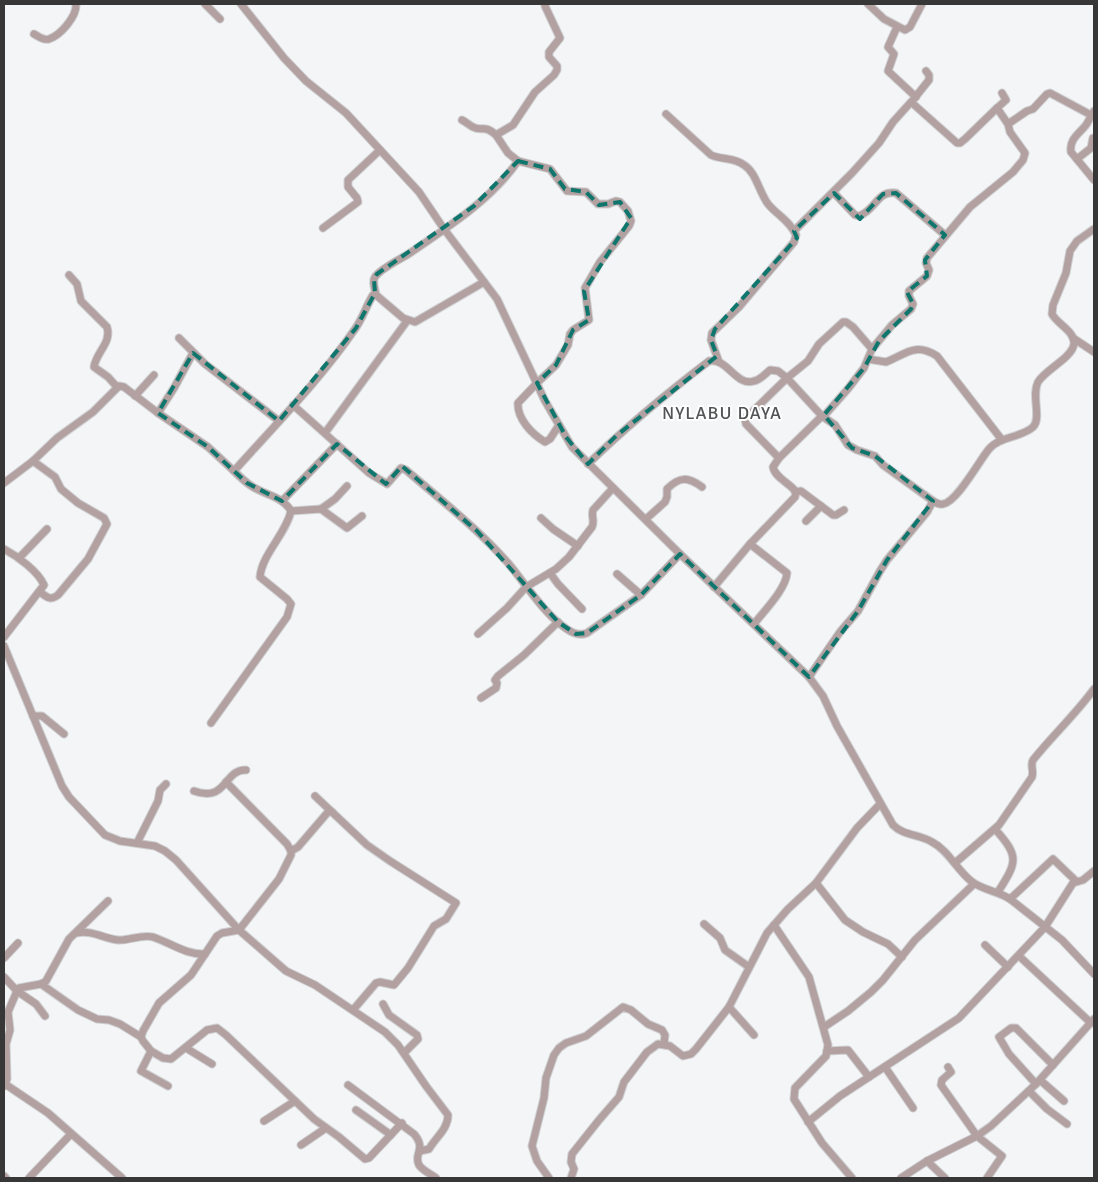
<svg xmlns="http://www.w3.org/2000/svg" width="1098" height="1182" viewBox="0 0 1098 1182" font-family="Signika,sans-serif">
	<rect width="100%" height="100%" fill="#f4f5f7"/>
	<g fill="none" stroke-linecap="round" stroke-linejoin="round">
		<defs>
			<g id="minor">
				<polyline points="205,4 220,19"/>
				<path d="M241,4L284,58L306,81L346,113L419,192L444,229L497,299L545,401L572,447L680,554L809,677L823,696L837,726L893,825C904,836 919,834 932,842C948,850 957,870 971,881C982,890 998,891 1010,899L1062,940L1094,974"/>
				<path d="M545,4V6L560,38L549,52V57L557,66V70L554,75L535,92L513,125L496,135L508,153L518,161L550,169L567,191L586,192L598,204H608L616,201L620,202L628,211L631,221L629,226L600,262L585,288L589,320L573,330L570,334L568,345L556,365L537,383L518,403C517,419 532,434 545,442L550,439L559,425"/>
				<polyline points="868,4 884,19 905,30 910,27 922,4"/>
				<polyline points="897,27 888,47 894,54 888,71 916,97"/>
				<path d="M34,34C38,36 44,41 49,39C61,35 77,16 76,4"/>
				<polyline points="913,100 929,80 929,75 926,71"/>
				<polyline points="997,108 1006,100 1002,93"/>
				<path d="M1094,111C1091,115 1089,121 1086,125C1079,134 1069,139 1071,152L1094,180"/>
				<path d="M666,114L711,155C722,160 734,157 744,165C756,172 759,192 768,204C777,215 790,221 796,235L794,242L739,307L712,333L711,340L719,362"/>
				<path d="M462,120C466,122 469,125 473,127C482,132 484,124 496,135"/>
				<polyline points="1077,159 1091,148 1093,138"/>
				<path d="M834,193L855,215L859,216C876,210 877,190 896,193L945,235"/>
				<polyline points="323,228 358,202 357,198 348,187 348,180 380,150"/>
				<polyline points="794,231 852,173 879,143 893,122 911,102 957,143 960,143 965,139 997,108 1008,124"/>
				<path d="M69,275L77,284L81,301L107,327C112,343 96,352 94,367L108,377L117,387"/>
				<path d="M376,295C375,289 372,281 375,277C381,268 401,259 410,253C448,227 491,200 518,161"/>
				<polyline points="179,338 205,364 279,421"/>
				<polyline points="1073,338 1094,352"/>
				<path d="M868,359L886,362C906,354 915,342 937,356L1002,440"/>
				<polyline points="135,396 154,375"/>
				<path d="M293,405L369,473L387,484L401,468L406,470C441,500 478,529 508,563C524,582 541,609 560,624C569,631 577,637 587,633L641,595L680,554"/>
				<polyline points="158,413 174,388 193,353"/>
				<polyline points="823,417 847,390 864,368 872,349 892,325 911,309 913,304 909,296 909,291 927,276 929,270 926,263 927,258 970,207 1013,172 1023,160 1025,153 1010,132 1008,124 1027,111 1033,109 1047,94 1050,93 1091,115"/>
				<polyline points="325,433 407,321"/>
				<polyline points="779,458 746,424 745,419 787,378 808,361 819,344 843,322 846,322 853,327 872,349"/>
				<path d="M33,461L55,477L61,489L78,503L104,518L107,524L88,559L58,595C50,601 47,597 40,592"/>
				<path d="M588,464C626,427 667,393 709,361C727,357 736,387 754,381C760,380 765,374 770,370L778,371L787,378L822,416L835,425L848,445L857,450L875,456L883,465L933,501C936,503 939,505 943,504C957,502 979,461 989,449C1000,436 1021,438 1033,427C1042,418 1031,396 1038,382C1046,369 1072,358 1074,344C1075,331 1057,324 1052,314L1053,305L1066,273L1070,251L1077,241L1094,229"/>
				<path d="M4,483L33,461L57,438L93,412L119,386L124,387L158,413L208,447L234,471C275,425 320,380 355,329C363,318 366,306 373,295H376L403,318L415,322L484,282"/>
				<polyline points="795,492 801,491 833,515 836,515 844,510"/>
				<polyline points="282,501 337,444"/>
				<polyline points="321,509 335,499 347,486"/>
				<polyline points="291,511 321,509 347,528 362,516"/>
				<polyline points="541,518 553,529 578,546"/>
				<path d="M646,519L665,502L667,497V489C680,476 688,477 702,487"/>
				<polyline points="806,521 821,506"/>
				<path d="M750,544L787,573C786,589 764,611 754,624"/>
				<path d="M4,549C17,556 38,571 44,585L4,637"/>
				<polyline points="19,558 47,529"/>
				<polyline points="550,573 558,584 582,609"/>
				<polyline points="617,574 641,595"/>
				<path d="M714,587L750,544L795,497L796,492C790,483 775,478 773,467L779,458L822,416"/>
				<path d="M478,634L507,608L526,587L556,569L569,557L592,527C595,521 591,516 593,510L613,488"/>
				<path d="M4,646L62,786L69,797L105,835L120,841L155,846L165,851L176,860L239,930L286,971L315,985L385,1032L398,1045L426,1086L448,1115C448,1129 436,1137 429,1149L420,1151"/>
				<polyline points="809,677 840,632 858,611 880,571 887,560 927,512 933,501"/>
				<polyline points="481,698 496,688 497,683 495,680 498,676 524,655 558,622"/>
				<polyline points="33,716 42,716 64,734"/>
				<path d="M211,723L287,617L291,604L287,599L260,577C262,554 286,534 291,511C283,497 266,495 253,487C246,483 240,477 234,471"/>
				<polyline points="226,782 287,844 291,851 291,855 279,879 239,930 222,933 217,936 191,975 159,1003 143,1031 141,1037 143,1041 151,1051 163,1058 171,1059 207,1030 217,1028 226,1035 314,1119 339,1137 365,1159 369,1158 402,1123"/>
				<path d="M194,791C227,803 224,769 246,770"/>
				<polyline points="315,796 367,845 390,861 456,903 446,919 434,926 408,968 394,985 380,982 376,983 353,1010"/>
				<path d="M995,829C1020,857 1017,862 998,892"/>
				<polyline points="137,843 158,801 160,790 166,784"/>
				<polyline points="291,851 298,847 328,812 332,812"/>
				<path d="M955,863L999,825L1032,777C1034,770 1030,766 1033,760C1053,735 1075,715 1094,689"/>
				<polyline points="816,883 845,920 863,932 888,944 902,957"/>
				<polyline points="1010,899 1053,859 1076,881"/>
				<polyline points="704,924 720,938 725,950 749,967"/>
				<polyline points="774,925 809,977 828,1045 826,1056 795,1088 794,1099 822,1143 852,1178"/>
				<path d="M76,933C94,930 101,938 118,940C129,941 141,934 153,937C171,943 186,955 205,954"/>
				<polyline points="985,945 1008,967"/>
				<polyline points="1019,956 1091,1023"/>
				<polyline points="4,958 18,943"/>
				<polyline points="4,977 17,991 8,1012 10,1030 6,1044 7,1079 4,1086"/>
				<polyline points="41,984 78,1010 97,1019 109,1020 120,1024 141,1037"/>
				<polyline points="383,1004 389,1015 417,1035 418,1039 404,1053"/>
				<polyline points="729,1007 754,1035"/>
				<polyline points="45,1016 36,1004 17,991 19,988 41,984 46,981 69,939 108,901"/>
				<polyline points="824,1027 848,1011 871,992 883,980 915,940 974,884"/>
				<polyline points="186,1048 212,1064"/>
				<polyline points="151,1051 141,1071 168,1086"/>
				<polyline points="827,1051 848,1050 869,1077"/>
				<polyline points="885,1067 913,1108"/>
				<polyline points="948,1067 951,1072 942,1080 941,1085 977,1136 1002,1156 987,1178"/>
				<polyline points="1040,1080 1064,1101"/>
				<polyline points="5,1084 48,1113 122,1178"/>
				<polyline points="1036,1084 1009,1054 999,1037 1011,1028 1016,1028 1053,1065"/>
				<path d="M348,1085L414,1134C427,1149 413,1154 419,1165C423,1171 431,1174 436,1178"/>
				<polyline points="1029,1091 1047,1109 1067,1124"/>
				<polyline points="356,1110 391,1135"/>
				<polyline points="264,1121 295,1101"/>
				<polyline points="808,1122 840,1096 959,1018 1045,927 1073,883 1083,880 1094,871"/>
				<polyline points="301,1145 326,1128"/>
				<polyline points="927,1161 945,1178"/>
				<polyline points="4,1176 6,1178"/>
				<polyline points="29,1178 71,1134"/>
				<polyline points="549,1178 537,1161 532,1146 544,1098 546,1078 554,1055 559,1048 566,1043 586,1036 623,1007 631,1010 648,1024 662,1030 665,1035 664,1044"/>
				<polyline points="571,1178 574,1169 571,1162 572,1154 599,1120 619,1097 624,1082 647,1052 658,1044 670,1046 683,1056 691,1054 696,1049 729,1007 767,933 788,909 816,883 857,828 880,804"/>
				<polyline points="901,1178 927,1161 977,1136 991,1126 1036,1084 1094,1019"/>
			</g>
		</defs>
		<use href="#minor" stroke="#cecfd1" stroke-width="9"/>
		<use href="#minor" stroke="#b3a1a1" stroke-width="7"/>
	</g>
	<path fill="none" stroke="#0f766e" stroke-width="4" stroke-dasharray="10 6" stroke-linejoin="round" d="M518,161L550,169L565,189L586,192L599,205L620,202L631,218L584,291L589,320L573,330L556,365L537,383L566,437L588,464L616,436L717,356L711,340L715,329L797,238L794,231L834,193L860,219L883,194L896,193L945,235L925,260L927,276L907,292L913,304L911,309L879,341L864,368L824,415L852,448L875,456L933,501L887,560L858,611L809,677L680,554L641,595L587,633L576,634L558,622L477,531L402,466L386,484L337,444L282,501L247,483L208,447L158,413L193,353L279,421L356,328L375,293L374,279L377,274L474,206Z"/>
	<g text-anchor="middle" stroke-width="4" stroke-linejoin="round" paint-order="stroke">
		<g font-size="18" letter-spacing="1" fill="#535456" stroke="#fff">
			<text x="722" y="419">NYLABU DAYA</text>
		</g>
	</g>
	<rect width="1098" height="1182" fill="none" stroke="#373738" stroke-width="10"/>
</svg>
